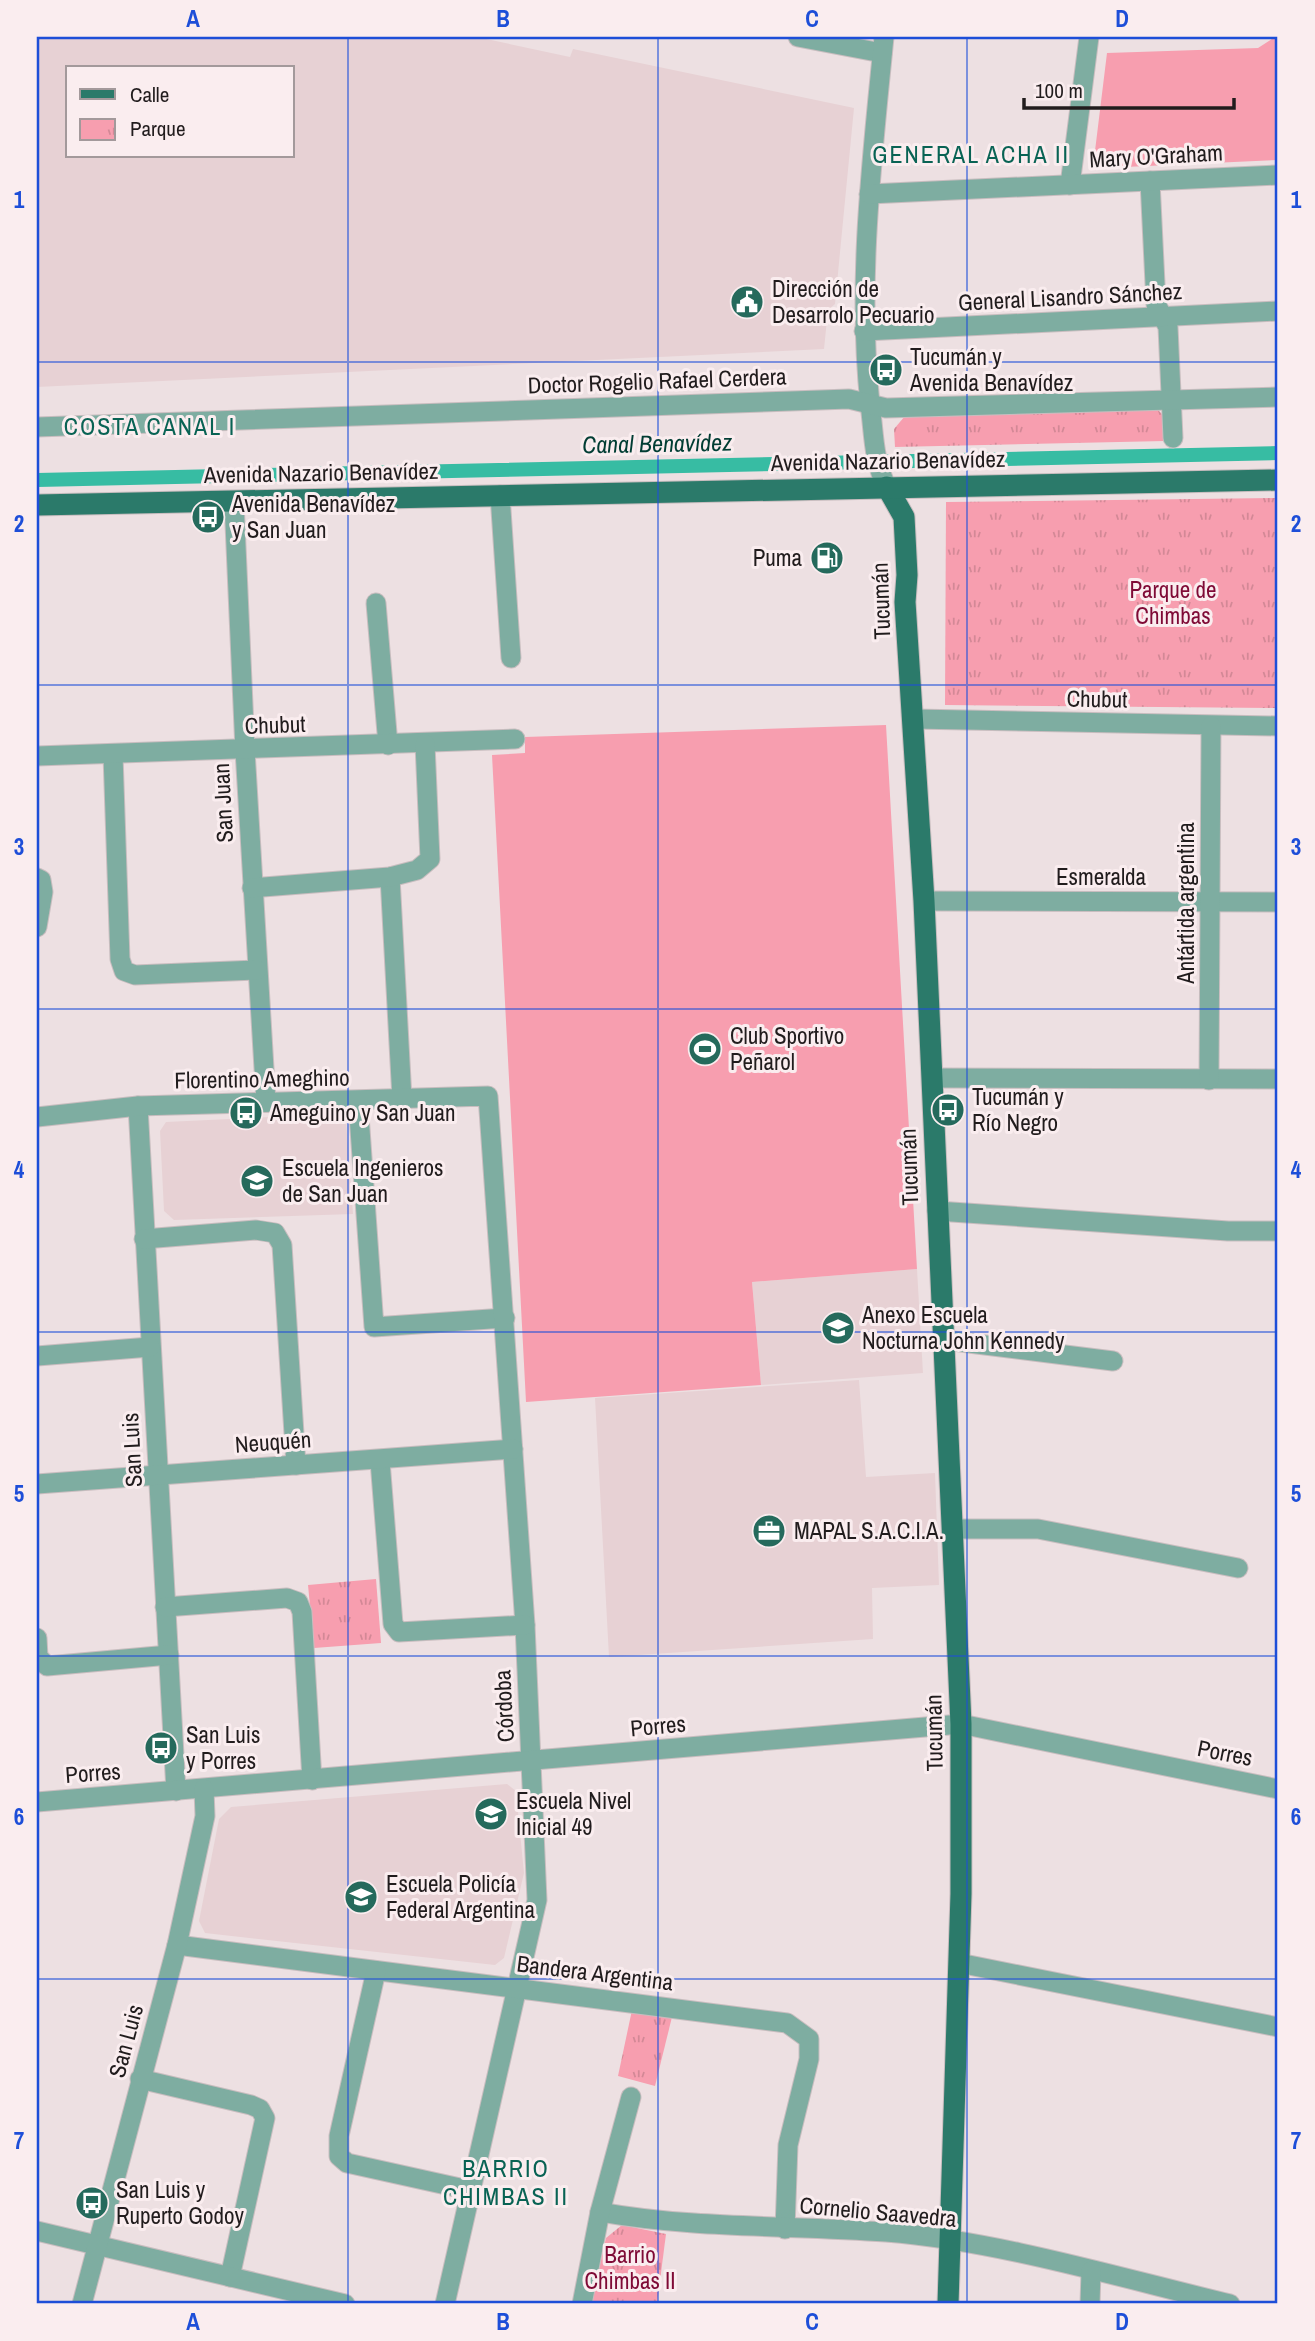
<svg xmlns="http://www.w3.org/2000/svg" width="1315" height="2341" viewBox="0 0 1315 2341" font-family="'Archivo Narrow',sans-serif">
	<defs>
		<pattern id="park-tufts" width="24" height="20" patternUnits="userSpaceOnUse" patternTransform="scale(1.75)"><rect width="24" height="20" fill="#f79eaf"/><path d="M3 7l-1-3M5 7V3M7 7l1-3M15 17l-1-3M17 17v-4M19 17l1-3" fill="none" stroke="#d38896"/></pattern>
	</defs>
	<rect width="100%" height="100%" fill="#ede0e2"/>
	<g fill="#e7d1d4" fill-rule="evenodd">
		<path d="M37,37H477L570,57L573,49L854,108L835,304L828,310L824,349L37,387ZM292,68V156H68V68Z"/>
		<polygon points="336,1114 346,1120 353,1214 174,1220 164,1211 160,1131 166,1122"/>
		<polygon points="917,1269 923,1373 761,1385 752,1282"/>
		<polygon points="859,1380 866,1477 935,1473 939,1585 872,1588 873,1639 609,1657 595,1398"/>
		<polygon points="507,1784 516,1791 524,1873 504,1958 495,1965 205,1933 199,1921 219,1819 231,1807"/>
	</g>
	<g fill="#f79eaf">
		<polygon points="1275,37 1278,37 1278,160 1103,168 1094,159 1107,53 1258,48"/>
		<polygon points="886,725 917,1269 752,1282 761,1385 526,1402 492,755 525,753 525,737"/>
	</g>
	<g fill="url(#park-tufts)">
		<polygon points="1155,407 1164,416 1165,441 895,447 894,429 905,416"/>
		<polygon points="1278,498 1278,708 945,705 946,502"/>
		<polygon points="376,1579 381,1643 314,1648 308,1585"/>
		<polygon points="632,2010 672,2017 655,2086 618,2076"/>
		<polygon points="622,2225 666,2234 657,2304 591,2304 606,2238"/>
	</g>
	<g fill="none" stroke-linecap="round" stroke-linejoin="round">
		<polyline stroke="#37bca3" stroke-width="14" points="37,480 1278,453"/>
		<defs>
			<g id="minor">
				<polyline points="798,37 882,53"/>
				<path d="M884,37C872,160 857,281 870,404C874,433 873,461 887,487"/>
				<polyline points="1150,181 1156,304 1168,327 1173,438"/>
				<polyline points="1070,185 1089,37"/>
				<polyline points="869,194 1278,175"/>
				<polyline points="864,331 1278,311"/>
				<polyline points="37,427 849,399 886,408 1278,397"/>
				<polyline points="500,495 511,658"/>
				<polyline points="234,501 245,750 266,1102"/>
				<polyline points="376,603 388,745"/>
				<polyline points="914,719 1278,726"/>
				<polyline points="113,755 120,959 124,971 135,975 257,970"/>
				<polyline points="37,756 515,739"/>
				<polyline points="390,877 402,1099"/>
				<polyline points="37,878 41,880 43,892 37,927"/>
				<polyline points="252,888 390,877 417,870 430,859 425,744"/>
				<polyline points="924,901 1278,902"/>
				<polyline points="932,1078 1278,1079"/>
				<polyline points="1209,1080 1211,726"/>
				<polyline points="358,1101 374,1327 505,1318"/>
				<polyline points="138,1106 176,1791"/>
				<polyline points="37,1117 138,1106 488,1096 525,1625 537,1900 445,2304"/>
				<polyline points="937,1211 1228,1231 1278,1231"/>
				<polyline points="144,1239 256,1230 275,1233 282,1245 296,1465"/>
				<polyline points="945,1340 1113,1361"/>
				<polyline points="37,1356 150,1347"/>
				<polyline points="380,1461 393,1624 399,1632 525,1625"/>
				<polyline points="37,1484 513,1449"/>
				<polyline points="955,1529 1038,1529 1238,1568"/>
				<polyline points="165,1607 287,1598 298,1602 302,1612 312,1780"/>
				<polyline points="37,1638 38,1657 47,1666 169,1655"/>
				<polyline points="37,1802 961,1724 1278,1789"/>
				<polyline points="177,1945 787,2023 809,2039 809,2059 788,2145 785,2229"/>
				<polyline points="959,1963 1278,2027"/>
				<polyline points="376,1971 339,2136 339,2156 347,2163 469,2190"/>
				<polyline points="140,2079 251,2105 260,2109 265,2118 230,2277"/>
				<path d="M600,2212C695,2229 790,2225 886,2232C998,2241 1121,2278 1230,2304"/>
				<polyline points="37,2231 345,2304"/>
				<polyline points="82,2304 177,1945 205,1816 204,1789"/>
				<polyline points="582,2304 600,2212 631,2097"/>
				<polyline points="1090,2304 1091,2271"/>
			</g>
			<g id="major">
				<polyline points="887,487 904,517 907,575 905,602 924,901 961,1724 961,1894 948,2304"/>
				<polyline points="37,505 1278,480"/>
			</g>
		</defs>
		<use href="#minor" stroke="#c8bdbf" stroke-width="21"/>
		<use href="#major" stroke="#c8bdbf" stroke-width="23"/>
		<use href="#minor" stroke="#7eada1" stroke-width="19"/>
		<use href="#major" stroke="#2b7a6a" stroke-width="21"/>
	</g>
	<path fill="none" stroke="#1d4ed8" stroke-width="2" stroke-opacity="0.55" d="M348,37V2304M658,37V2304M967,37V2304M37,362H1278M37,685H1278M37,1009H1278M37,1332H1278M37,1656H1278M37,1979H1278"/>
	<defs>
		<symbol id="civic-disc" viewBox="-11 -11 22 22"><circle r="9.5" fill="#256a5c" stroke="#faedef"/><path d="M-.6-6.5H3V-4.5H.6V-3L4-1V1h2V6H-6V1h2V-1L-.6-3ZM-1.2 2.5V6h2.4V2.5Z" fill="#fff"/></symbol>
		<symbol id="bus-disc" viewBox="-11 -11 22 22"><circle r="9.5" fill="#256a5c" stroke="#faedef"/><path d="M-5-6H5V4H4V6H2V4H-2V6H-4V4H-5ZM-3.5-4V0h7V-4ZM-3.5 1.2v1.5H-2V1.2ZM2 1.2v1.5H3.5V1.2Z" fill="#fff"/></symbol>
		<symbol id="fuel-disc" viewBox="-11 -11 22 22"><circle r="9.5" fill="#256a5c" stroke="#faedef"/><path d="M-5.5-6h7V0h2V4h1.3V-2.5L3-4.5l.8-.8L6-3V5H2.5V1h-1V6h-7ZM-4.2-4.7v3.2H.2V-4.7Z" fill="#fff"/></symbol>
		<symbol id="stadium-disc" viewBox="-11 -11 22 22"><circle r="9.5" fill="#256a5c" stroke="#faedef"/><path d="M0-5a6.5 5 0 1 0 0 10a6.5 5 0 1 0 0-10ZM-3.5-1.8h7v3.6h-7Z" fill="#fff"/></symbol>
		<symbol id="school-disc" viewBox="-11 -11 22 22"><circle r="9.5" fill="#256a5c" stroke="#faedef"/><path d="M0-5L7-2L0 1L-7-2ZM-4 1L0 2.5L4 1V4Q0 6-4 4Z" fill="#fff"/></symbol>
		<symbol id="office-disc" viewBox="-11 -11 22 22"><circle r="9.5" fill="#256a5c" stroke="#faedef"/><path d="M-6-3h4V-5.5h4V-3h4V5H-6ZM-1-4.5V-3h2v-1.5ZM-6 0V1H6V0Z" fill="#fff"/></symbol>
	</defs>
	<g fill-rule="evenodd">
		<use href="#civic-disc" x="728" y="283" width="38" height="38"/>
		<use href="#bus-disc" x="867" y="351" width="38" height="38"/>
		<use href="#bus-disc" x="189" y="498" width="38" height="38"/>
		<use href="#fuel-disc" x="808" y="539" width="38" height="38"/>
		<use href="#stadium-disc" x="686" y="1030" width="38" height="38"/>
		<use href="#bus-disc" x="929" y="1091" width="38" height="38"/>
		<use href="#bus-disc" x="227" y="1094" width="38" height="38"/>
		<use href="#school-disc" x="238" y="1162" width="38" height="38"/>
		<use href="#school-disc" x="819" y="1309" width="38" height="38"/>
		<use href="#office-disc" x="750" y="1512" width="38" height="38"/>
		<use href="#bus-disc" x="142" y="1729" width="38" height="38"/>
		<use href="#school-disc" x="472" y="1795" width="38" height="38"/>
		<use href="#school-disc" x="342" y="1878" width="38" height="38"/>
		<use href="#bus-disc" x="73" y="2184" width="38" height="38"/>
	</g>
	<g text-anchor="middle" stroke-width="6" stroke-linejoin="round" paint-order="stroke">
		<g font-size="23" fill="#211c1d" stroke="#faedef">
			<text transform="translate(1156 156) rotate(-3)" y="8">Mary O'Graham</text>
			<text transform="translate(1070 297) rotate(-3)" y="8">General Lisandro Sánchez</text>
			<text transform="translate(657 381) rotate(-2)" y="8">Doctor Rogelio Rafael Cerdera</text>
			<text transform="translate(888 461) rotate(-1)" y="8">Avenida Nazario Benavídez</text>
			<text transform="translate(321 473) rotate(-1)" y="8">Avenida Nazario Benavídez</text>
			<text transform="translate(881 601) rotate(-92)" y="8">Tucumán</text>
			<text transform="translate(1097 699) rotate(1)" y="8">Chubut</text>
			<text transform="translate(275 725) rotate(-2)" y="8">Chubut</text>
			<text transform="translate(223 803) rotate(-93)" y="8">San Juan</text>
			<text x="1101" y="885">Esmeralda</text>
			<text transform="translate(1186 903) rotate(-90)" y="8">Antártida argentina</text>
			<text transform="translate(262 1079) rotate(-1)" y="8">Florentino Ameghino</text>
			<text transform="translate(909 1167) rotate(-92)" y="8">Tucumán</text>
			<text transform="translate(273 1442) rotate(-4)" y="8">Neuquén</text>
			<text transform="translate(132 1450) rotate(-93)" y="8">San Luis</text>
			<text transform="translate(504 1706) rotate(-93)" y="8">Córdoba</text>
			<text transform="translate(658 1726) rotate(-5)" y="8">Porres</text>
			<text transform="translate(934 1733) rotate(-91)" y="8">Tucumán</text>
			<text transform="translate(1225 1753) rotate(11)" y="8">Porres</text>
			<text transform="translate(93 1773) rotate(-4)" y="8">Porres</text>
			<text transform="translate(595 1973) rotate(7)" y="8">Bandera Argentina</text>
			<text transform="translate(126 2041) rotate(-75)" y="8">San Luis</text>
			<text transform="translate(878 2212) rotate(5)" y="8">Cornelio Saavedra</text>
		</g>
		<g font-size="23" fill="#211c1d" stroke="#faedef" text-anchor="start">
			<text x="772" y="297">Dirección de<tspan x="772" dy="26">Desarrolo Pecuario</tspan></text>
			<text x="910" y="365">Tucumán y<tspan x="910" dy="26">Avenida Benavídez</tspan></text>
			<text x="232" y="512">Avenida Benavídez<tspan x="232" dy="26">y San Juan</tspan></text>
			<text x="802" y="566" text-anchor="end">Puma</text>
			<text x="730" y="1044">Club Sportivo<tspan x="730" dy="26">Peñarol</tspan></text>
			<text x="972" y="1105">Tucumán y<tspan x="972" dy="26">Río Negro</tspan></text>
			<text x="270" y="1121">Ameguino y San Juan</text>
			<text x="282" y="1176">Escuela Ingenieros<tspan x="282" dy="26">de San Juan</tspan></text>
			<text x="862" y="1323">Anexo Escuela<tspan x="862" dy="26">Nocturna John Kennedy</tspan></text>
			<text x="794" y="1539">MAPAL S.A.C.I.A.</text>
			<text x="186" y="1743">San Luis<tspan x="186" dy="26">y Porres</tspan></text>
			<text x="516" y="1809">Escuela Nivel<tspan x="516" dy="26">Inicial 49</tspan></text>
			<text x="386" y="1892">Escuela Policía<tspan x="386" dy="26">Federal Argentina</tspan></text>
			<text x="116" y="2198">San Luis y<tspan x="116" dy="26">Ruperto Godoy</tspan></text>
		</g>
		<g font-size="23" fill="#7f0a36" stroke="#faedef">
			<text x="1173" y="598">Parque de<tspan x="1173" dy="26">Chimbas</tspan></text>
			<text x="630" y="2263">Barrio<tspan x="630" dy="26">Chimbas II</tspan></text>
		</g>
		<g font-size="24" letter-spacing="2" fill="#096354" stroke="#faedef">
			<text x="971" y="163">GENERAL ACHA II</text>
			<text x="150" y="435">COSTA CANAL I</text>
			<text x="506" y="2177">BARRIO<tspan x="506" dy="28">CHIMBAS II</tspan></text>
		</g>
		<g font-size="24" font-style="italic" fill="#013d33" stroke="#faedef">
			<text transform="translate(657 444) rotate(-1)" y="8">Canal Benavídez</text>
		</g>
	</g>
	<rect width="1315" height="2341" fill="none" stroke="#faedef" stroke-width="77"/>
	<rect x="66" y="66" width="228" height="91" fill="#faedef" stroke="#a3999b" stroke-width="2"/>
	<rect x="80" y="89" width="35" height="10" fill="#2b7a6a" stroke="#a3999b" stroke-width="2"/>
	<text x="130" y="102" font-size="21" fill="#211c1d">Calle</text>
	<rect x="80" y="119" width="35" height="21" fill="url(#park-tufts)" stroke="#a3999b" stroke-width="2"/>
	<text x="130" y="136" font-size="21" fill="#211c1d">Parque</text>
	<path d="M1024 98v10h210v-10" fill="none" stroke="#211c1d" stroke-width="3.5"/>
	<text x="1035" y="98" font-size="21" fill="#211c1d" stroke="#faedef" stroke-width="5" paint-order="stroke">100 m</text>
	<rect x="38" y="38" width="1238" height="2264" fill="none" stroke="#1d4ed8" stroke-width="2.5"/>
	<g font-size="23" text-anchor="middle" font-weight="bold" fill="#1d4ed8">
		<text x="193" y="27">A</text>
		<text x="503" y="27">B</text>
		<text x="812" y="27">C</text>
		<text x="1122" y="27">D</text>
		<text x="19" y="208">1</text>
		<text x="1296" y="208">1</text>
		<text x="19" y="532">2</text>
		<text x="1296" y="532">2</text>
		<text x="19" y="855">3</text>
		<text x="1296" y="855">3</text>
		<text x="19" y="1178">4</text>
		<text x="1296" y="1178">4</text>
		<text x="19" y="1502">5</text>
		<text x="1296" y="1502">5</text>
		<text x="19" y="1825">6</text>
		<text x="1296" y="1825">6</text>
		<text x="19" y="2149">7</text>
		<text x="1296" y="2149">7</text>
		<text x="193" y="2330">A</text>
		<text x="503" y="2330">B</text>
		<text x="812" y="2330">C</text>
		<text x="1122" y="2330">D</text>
	</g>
</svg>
